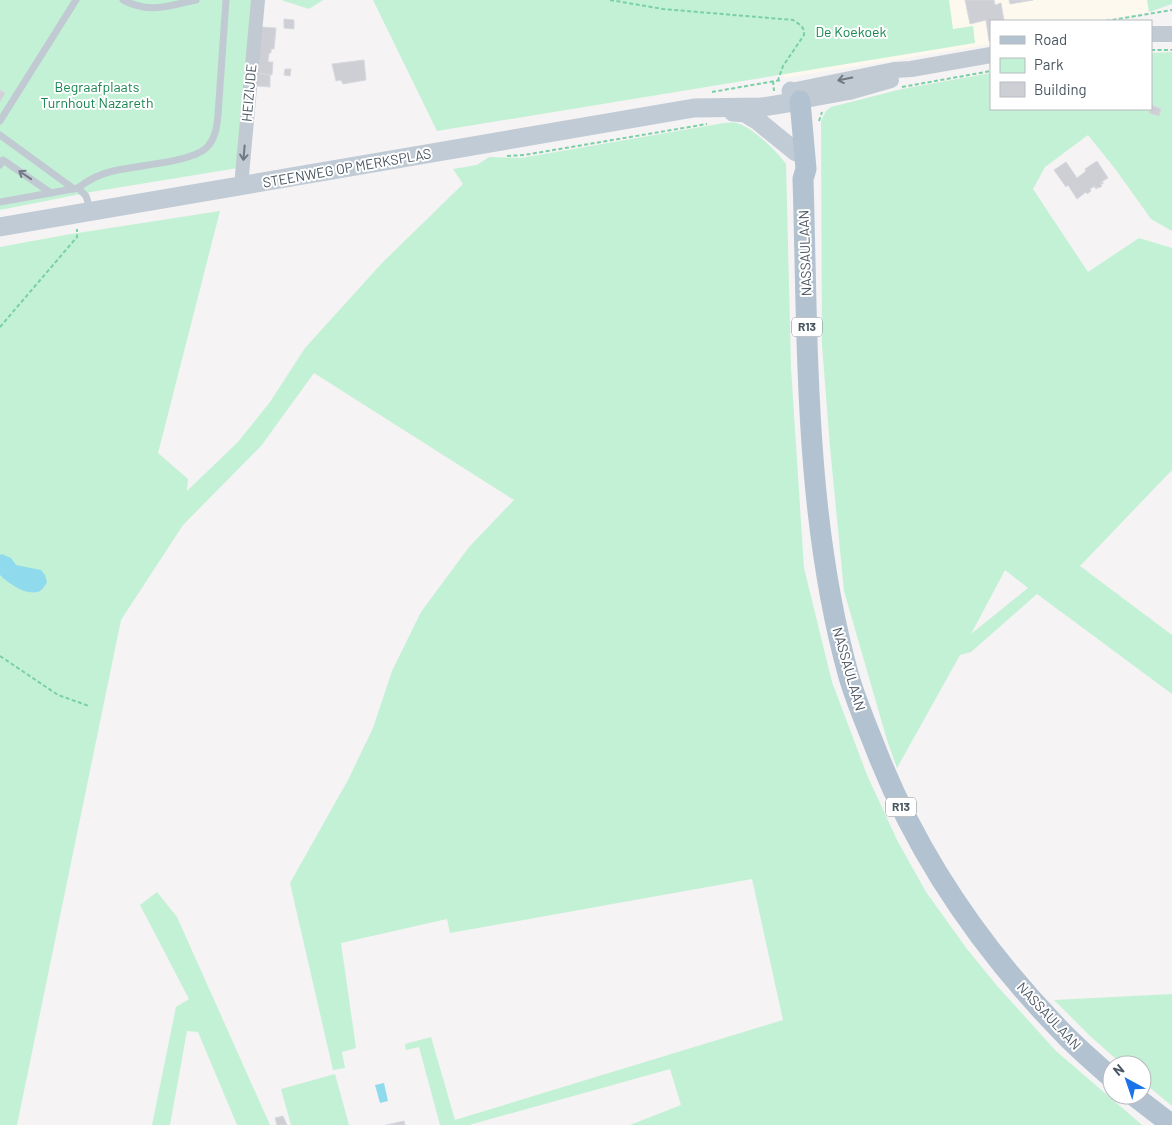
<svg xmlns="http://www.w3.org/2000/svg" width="1172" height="1125" viewBox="0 0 1172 1125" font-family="Barlow,sans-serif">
	<rect width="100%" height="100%" fill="#f5f3f3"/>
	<polygon fill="#fdf9ef" points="836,0 1147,0 1149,12 1098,21 991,21 991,44 784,78 783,74"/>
	<g fill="#c3f1d5" fill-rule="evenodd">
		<polygon points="0,0 253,0 238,168 91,192 0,210"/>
		<polygon points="281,0 323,0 309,9"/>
		<polygon points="373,0 949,0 953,29 973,26 975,43 437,131"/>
		<polygon points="1147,0 1172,0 1172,4 1149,12"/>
		<path d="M1172,52V231L1151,219L1116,170L1088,135L1045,167L1033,189L1088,272L1139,238L1172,248V470L1080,566L1172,635V694L1037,594L971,652L960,655L897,768L887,740L844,591L830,447L822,345L821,121L826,111L831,107L902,89L991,73V109H1151V53ZM1005,570L1028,588L971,634Z"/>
		<path d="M724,123C727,123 732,122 736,123C750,125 778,152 786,164L791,368L804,568L832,682L867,775L897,840L926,892L967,949L998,987L1056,1051L1142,1125H630L681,1105L670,1069L469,1125H440L419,1047L406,1050L405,1044L431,1037L455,1120L783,1020L752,879L450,933L447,919L341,943L356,1048L342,1052L345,1068L333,1070L290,883L348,780L373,728L392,671L421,612L469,547L514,500L314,373L261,446L183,525L121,620L17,1125H0V247L65,235L220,211L158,453L188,479L187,491L238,442L270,402L305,348L382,263L463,184L453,169L477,165L489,157L521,158Z"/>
		<polygon points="157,892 177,917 270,1125 237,1125 198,1032 187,1031 170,1125 152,1125 176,1007 189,999 140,905"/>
		<polygon points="1172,994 1172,1106 1142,1081 1142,1065 1123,1065 1090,1036 1054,1000"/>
		<polygon points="335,1074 349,1125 291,1125 281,1089"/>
	</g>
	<g fill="#90daee">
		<path d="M2,554L11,558L16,565L41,570L45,575L47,582C45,585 43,589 40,591C27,597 8,583 0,575V555Z"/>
		<polygon points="384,1083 388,1101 380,1103 375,1085"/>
	</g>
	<g fill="#cdcfd5" stroke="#d7d9de">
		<polygon points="965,0 994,0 995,5 1001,3 1004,21 991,21 991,41 989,41 986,20 970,24"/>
		<polygon points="1009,0 1033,0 1010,4"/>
		<polygon points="284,19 294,20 294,29 284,28"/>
		<polygon points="261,27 276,28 274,49 271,49 271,53 269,53 268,62 273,62 272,75 257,73"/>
		<polygon points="364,60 366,80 343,84 341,80 336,81 332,64"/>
		<polygon points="285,69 291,69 290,76 284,75"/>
		<polygon points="257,73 270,75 270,87 256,86"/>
		<polygon points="0,90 5,93 0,102"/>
		<polygon points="1152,105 1161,109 1159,116 1149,113"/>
		<polygon points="1097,161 1108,178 1101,182 1103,182 1103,184 1100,184 1102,186 1099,188 1097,187 1097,189 1095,188 1095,186 1090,189 1091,191 1087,194 1086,192 1077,199 1068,185 1066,187 1054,170 1066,162 1077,178 1086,171 1085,169"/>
		<polygon points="283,1116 287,1125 277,1125 275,1118"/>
		<polygon points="404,1121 405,1125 386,1125"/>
	</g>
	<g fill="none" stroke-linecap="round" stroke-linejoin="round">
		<g stroke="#7ad0a6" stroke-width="2" stroke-dasharray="4 2.5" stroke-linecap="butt">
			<path d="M610,0L663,9L793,20C799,24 805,27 804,35L783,66L778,80"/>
			<polyline points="1106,21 1172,10"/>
			<polyline points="1151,50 1172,50"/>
			<polyline points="773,81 774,91"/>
			<polyline points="902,87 991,71"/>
			<polyline points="712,92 781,80"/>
			<polyline points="819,121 822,112"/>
			<polyline points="507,156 524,155 707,124"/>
			<polyline points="0,327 77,237 77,229"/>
			<polyline points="0,656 58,695 89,706"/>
		</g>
		<g stroke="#c1cad2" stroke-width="7">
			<path d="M123,0C151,14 167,6 196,0"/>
			<polyline points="0,121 76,0"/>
			<polyline points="0,135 74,189"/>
			<polyline points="0,165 3,160 51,193"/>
			<path d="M78,188C88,180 100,174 113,171C135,165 196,163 209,145C216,136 217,125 218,115L226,0"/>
			<polyline points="0,202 78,188 86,196 91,212"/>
		</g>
		<polyline stroke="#c1cad2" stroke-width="14" points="243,185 242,175 258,0"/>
		<g stroke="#c1cad2" stroke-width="16">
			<polyline points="1151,34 1172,34"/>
			<polyline points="791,91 894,70 911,69 991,55"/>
			<polyline points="800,101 849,92 891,80"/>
		</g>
		<g stroke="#c1cbd6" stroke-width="19">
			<polyline points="733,112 745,113 758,121 796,152"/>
			<polyline points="0,227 694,108 762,107 800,101 791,91"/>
		</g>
		<g stroke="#b3c2d1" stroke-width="21">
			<path d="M800,101L806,169L803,179C808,344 804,516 849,677C856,701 866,724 875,747C917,856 985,954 1068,1038C1082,1052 1097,1065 1112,1078"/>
			<polyline points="1133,1095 1172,1125"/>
		</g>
	</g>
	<defs><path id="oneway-shaft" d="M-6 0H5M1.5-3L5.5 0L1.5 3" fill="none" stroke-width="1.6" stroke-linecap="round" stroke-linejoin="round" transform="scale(1.25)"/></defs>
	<g stroke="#6e7983">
		<use href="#oneway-shaft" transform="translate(845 79) rotate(169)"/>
		<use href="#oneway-shaft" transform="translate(244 153) rotate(95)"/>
		<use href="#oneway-shaft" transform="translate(25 175) rotate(-146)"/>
	</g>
	<g text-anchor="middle" stroke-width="4" stroke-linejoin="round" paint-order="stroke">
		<g fill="#fff" stroke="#808990" stroke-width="1">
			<rect x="792" y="317.5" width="30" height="19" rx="4"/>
			<rect x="886" y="797.5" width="30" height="19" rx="4"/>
		</g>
		<g font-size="12" font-weight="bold" fill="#4a5661">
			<text x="807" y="331">R13</text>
			<text x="901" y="811">R13</text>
		</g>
		<g font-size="14" fill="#17864f" stroke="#fff">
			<text x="851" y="37">De Koekoek</text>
			<text x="97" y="92">Begraafplaats<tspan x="97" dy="16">Turnhout Nazareth</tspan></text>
		</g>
		<g font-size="14" fill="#4a5661" stroke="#fff">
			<text transform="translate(249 93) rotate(-85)" y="5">HEIZIJDE</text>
			<text transform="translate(347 168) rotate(-10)" y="5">STEENWEG OP MERKSPLAS</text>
			<text transform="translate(805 253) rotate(-92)" y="5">NASSAULAAN</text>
			<text transform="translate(849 669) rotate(74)" y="5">NASSAULAAN</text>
			<text transform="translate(1049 1016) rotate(47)" y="5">NASSAULAAN</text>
		</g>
	</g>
	<rect x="990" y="20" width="162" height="90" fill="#ffffff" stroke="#b7bbc0"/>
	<rect x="1000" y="36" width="25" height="8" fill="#b3c2d1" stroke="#b7bbc0"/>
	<text x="1034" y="45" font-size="15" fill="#4a5661">Road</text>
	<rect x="1000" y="58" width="25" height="15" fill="#c3f1d5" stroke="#b7bbc0"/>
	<text x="1034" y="70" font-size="15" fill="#4a5661">Park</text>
	<rect x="1000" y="82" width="25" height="15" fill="#cdcfd5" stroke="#b7bbc0"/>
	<text x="1034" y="95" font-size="15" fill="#4a5661">Building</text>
	<g transform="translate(1127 1080) rotate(320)"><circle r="24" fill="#ffffff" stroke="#b7bbc0"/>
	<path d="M0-4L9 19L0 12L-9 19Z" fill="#1a73e8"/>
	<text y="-8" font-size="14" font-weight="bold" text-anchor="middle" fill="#4a5661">N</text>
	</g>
</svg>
